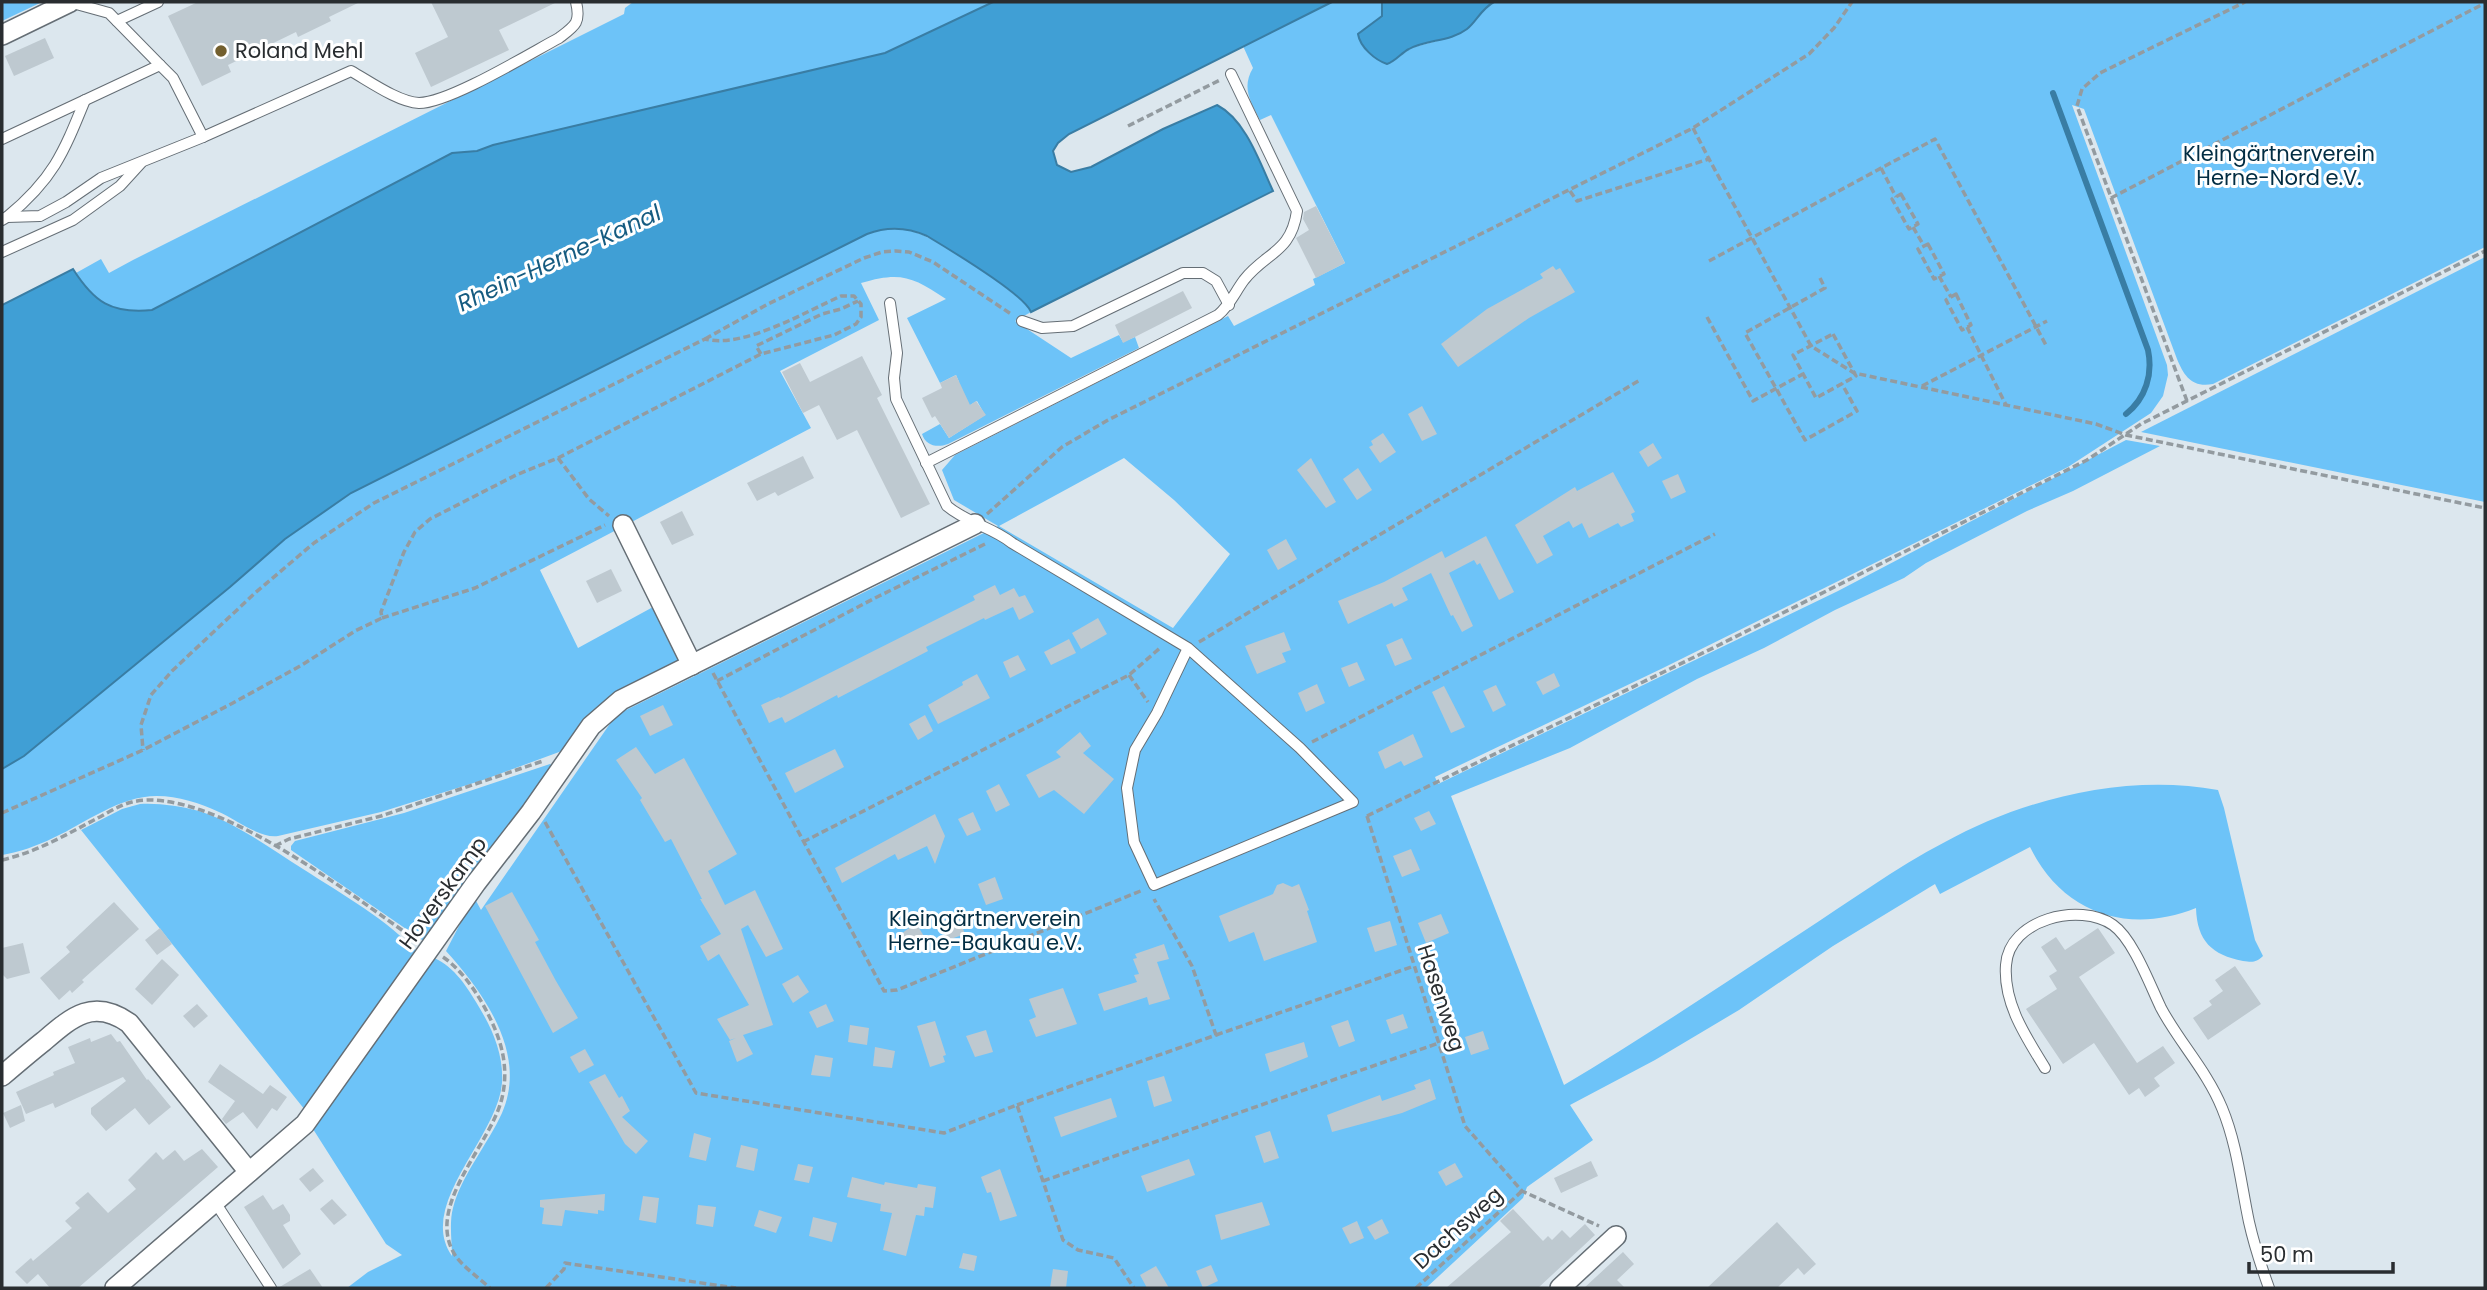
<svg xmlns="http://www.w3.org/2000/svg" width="2487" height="1290" viewBox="0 0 2487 1290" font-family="Poppins,sans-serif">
	<rect width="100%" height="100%" fill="#dce7ee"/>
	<g fill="#6dc3f8" fill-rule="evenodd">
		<polygon points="2,2 42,2 2,21"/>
		<path d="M633,2H993L885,53L493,145L477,151L452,153L152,310C114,314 96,304 76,273L101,259L109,273L133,260L624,14L625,8Z"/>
		<path d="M1332,2H1382V16L1358,34C1360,50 1378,56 1391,63L1411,48L1444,39L1462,32L1482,9L1494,2H2485V247L2213,384C2192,388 2184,376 2177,359L2084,109L2072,105L2167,365L2168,375L2163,396L2151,413L2068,467L1661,669L1435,777L1438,784L1838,591L2126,440L2160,446L2073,491L2027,511L1926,563L1904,578L1835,610L1764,648L1697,679L1570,748L1451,796L1564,1085C1645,1037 1723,984 1801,933C1849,902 1895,868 1945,842C2025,798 2127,773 2218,790L2224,808L2255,940L2263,956C2256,963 2252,962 2243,961C2212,955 2197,941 2196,908C2129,935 2063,914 2030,847L1940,894L1935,884L1833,946L1739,1010L1655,1060L1570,1105L1593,1140L1527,1187L1523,1198L1426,1288H347L368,1272L402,1255L386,1244L313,1129L431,957C451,963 466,985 476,1002C491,1026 504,1053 502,1083C498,1137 416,1205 452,1256C452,1241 449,1223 453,1208C461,1176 488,1144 502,1113C528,1054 484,993 446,951L474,897L481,910L616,715L998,526L954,500L942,470L955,455L1228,316L1234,326L1315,285L1313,279L1345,263L1271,115L1260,120C1251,102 1241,88 1253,68L1243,46ZM1124,458L1174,500L1230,554L1173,628L999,526Z"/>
		<path d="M888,228C931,225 995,280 1029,306L1031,312L1015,321L1071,358L1119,335L1123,342L1135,337L1139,348L948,444C937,448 926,446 922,434L940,424L949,438L985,415L977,401L965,408L943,390L959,382L956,375L940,383L907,318L946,299C913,277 901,271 861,283L879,320L780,371L811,428L540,570L578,648L653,607L679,660L681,659L570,748L483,780L381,812L278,836C261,839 235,819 219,812C200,803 178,796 157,796C119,796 86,823 53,838C37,846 19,852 2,855V769L24,756L305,523L351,493L867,234Z"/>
		<polygon points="2485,257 2485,502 2141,432"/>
		<polygon points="550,764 553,766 428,944 291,850 291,846 295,841 404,813"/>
		<path d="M140,804C159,803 180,806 199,811C235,822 271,849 303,869C343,895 387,919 420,955L305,1110L81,830L122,809Z"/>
	</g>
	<g fill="#409fd5" stroke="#397da4" stroke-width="2">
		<path d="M993,2H1332L1069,134L1058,143L1053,151L1057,165L1071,172L1091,167L1163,129L1217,105C1246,120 1260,163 1273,191L1031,312C1024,294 947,248 927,236C907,227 888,226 867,234L351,493L285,539L230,587L24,756L2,769V305L73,269C94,302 111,314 152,310L452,153L477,151L493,145L885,53Z"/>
		<path d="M1382,2H1494C1481,9 1477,21 1467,29C1450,42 1427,39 1409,49C1401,53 1396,61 1387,64C1375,60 1360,47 1358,34L1382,16Z"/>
	</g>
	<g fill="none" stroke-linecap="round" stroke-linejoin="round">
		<path stroke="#397da4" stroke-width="6" d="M2053,93L2148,350C2153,374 2146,398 2126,414"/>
	</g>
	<g fill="#bec9d0">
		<polygon points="198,2 360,2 329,17 331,21 298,37 296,32 228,65 231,72 202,86 168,16"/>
		<polygon points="431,2 557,2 499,30 509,50 431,87 415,53 448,37"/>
		<polygon points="45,38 54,58 14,76 5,56"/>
		<polygon points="1316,206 1345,263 1316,278 1296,238 1309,230 1303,219 1304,212"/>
		<polygon points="1553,266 1556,270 1560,268 1575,292 1529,318 1458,367 1441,344 1487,309 1543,278 1540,274"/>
		<polygon points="1183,291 1192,308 1123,343 1115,325"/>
		<polygon points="862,356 882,395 877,398 930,504 901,518 857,430 837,440 819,405 803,413 782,372 800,363 810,382"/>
		<polygon points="956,375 970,405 976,401 986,415 949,438 935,416 932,418 922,398 942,388 940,383"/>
		<polygon points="1422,406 1437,434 1422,441 1408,414"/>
		<polygon points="1383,433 1396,452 1380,463 1369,447 1373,445 1371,441"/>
		<polygon points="1653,443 1662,458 1648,467 1639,452"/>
		<polygon points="803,456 814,478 778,496 775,492 757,501 747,483"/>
		<polygon points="1311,458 1336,502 1326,508 1297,470"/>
		<polygon points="1358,468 1372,490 1357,500 1343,479"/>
		<polygon points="1613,472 1635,512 1631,514 1634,521 1621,527 1618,523 1589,538 1582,523 1573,528 1569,521 1543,536 1553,555 1537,564 1515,525 1575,487 1577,491"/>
		<polygon points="1678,474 1686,492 1671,499 1662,481"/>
		<polygon points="682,511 694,535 672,545 660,522"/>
		<polygon points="1486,536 1514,592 1499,600 1480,563 1477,565 1474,560 1449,573 1473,626 1462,632 1453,615 1451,616 1431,573 1402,588 1408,600 1394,607 1392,603 1348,624 1338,601 1384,582 1442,551 1445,558"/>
		<polygon points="1286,539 1297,559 1278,570 1267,550"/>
		<polygon points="611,569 622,591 597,603 586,581"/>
		<polygon points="995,585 1000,595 1014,588 1019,597 1025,595 1034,612 1019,620 1013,607 985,620 984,618 926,647 928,651 838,698 837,695 785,723 782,717 769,723 761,705 779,697 780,698 975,600 973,596"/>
		<polygon points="1098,618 1107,634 1081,649 1072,633"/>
		<polygon points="1284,632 1291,650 1282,653 1286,662 1257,674 1245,646"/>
		<polygon points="1402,638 1412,659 1395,666 1386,645"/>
		<polygon points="1069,639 1076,653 1051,665 1044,652"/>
		<polygon points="1018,655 1026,670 1010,678 1003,662"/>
		<polygon points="1357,662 1365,680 1349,687 1341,668"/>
		<polygon points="1554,673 1560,686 1543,695 1536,682"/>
		<polygon points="977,674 990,698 938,724 928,705 963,685 962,682"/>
		<polygon points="1317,684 1325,703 1306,712 1298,693"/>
		<polygon points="1496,685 1506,705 1493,712 1483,691"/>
		<polygon points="1444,686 1465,727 1451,733 1432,692"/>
		<polygon points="663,705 673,725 650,736 640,716"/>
		<polygon points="925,715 933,731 918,740 909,724"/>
		<polygon points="1080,732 1091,746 1083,753 1114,779 1084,814 1054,790 1039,798 1026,775 1061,757 1056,752"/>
		<polygon points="1413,734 1423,757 1404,766 1401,761 1385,769 1378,752"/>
		<polygon points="636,747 655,774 684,758 737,854 708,871 725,905 755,890 783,949 766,957 748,925 741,929 773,1025 743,1035 753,1054 737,1062 729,1041 736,1038 730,1040 717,1019 749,1005 719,954 708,961 700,946 721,934 700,899 702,899 671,839 665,842 640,800 642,798 616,760"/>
		<polygon points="835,749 844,767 795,793 785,773"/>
		<polygon points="999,784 1010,805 996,812 986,791"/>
		<polygon points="1429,811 1436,824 1421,831 1414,818"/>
		<polygon points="973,812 981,830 967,836 958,819"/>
		<polygon points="935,814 945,836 935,864 927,846 898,860 895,854 842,883 835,868"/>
		<polygon points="1411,849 1420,870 1402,877 1393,856"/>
		<polygon points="995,877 1003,899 986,905 978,884"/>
		<polygon points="1283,883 1292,887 1299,884 1309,910 1307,911 1317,942 1264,961 1254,932 1229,942 1219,916 1273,894 1277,885"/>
		<polygon points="512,892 539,940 535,942 556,981 578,1018 553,1033 485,906"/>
		<polygon points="114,902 139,929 82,980 84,982 72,993 70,990 59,1000 40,978 70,952 66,947"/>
		<polygon points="957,914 965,934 948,940 940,923"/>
		<polygon points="1441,914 1449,933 1426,943 1418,923"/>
		<polygon points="1390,921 1397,945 1375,952 1367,928"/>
		<polygon points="916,923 925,938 905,951 897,937"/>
		<polygon points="160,928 172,944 157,955 145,940"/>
		<polygon points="2098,928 2115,953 2079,977 2137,1063 2163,1046 2175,1063 2154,1078 2160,1086 2145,1097 2139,1088 2129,1095 2094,1043 2063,1064 2026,1009 2057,989 2049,976 2057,971 2041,947 2056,937 2065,950"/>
		<polygon points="23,943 30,973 7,979 2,974 2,948"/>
		<polygon points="1164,944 1169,959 1157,962 1170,999 1149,1005 1147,997 1104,1011 1098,994 1137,982 1134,975 1139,974 1133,959 1137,958 1135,954"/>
		<polygon points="162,959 179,975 152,1005 135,989"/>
		<polygon points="2235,966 2261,1004 2208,1040 2193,1018 2212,1005 2209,1001 2223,991 2215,980"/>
		<polygon points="798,975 809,992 793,1003 782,984"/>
		<polygon points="1063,988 1077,1024 1036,1037 1029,1020 1036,1017 1029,999"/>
		<polygon points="197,1004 208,1016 194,1028 183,1016"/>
		<polygon points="826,1004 834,1021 817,1028 809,1012"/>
		<polygon points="1403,1014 1408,1028 1391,1034 1386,1020"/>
		<polygon points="1348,1020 1355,1041 1339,1047 1331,1026"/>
		<polygon points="935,1021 946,1055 943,1056 945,1062 930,1067 917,1026"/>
		<polygon points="850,1025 869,1028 867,1045 848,1042"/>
		<polygon points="986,1030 993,1052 975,1057 966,1036"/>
		<polygon points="1483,1031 1489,1049 1471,1055 1465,1037"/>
		<polygon points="111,1034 117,1042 120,1041 147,1080 148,1079 171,1107 149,1125 135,1108 106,1131 91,1114 91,1108 126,1081 123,1077 55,1108 53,1103 26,1114 16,1092 54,1075 53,1072 75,1063 68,1047 90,1038 91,1042"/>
		<polygon points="1304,1042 1308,1057 1270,1072 1265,1054"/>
		<polygon points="875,1047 895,1051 892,1068 873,1066"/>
		<polygon points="585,1049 594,1065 579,1073 570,1057"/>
		<polygon points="815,1055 833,1058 830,1077 811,1075"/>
		<polygon points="220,1064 263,1094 270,1085 287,1097 277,1111 272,1108 257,1129 243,1112 226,1124 222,1119 235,1101 208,1082"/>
		<polygon points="605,1074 619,1098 622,1096 630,1111 622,1117 648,1141 636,1154 625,1144 589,1082"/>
		<polygon points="1164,1076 1172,1101 1154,1107 1147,1081"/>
		<polygon points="1430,1079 1436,1099 1402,1113 1332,1132 1327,1115 1380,1095 1382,1101 1416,1089 1414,1085"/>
		<polygon points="1111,1098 1117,1117 1061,1137 1054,1117"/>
		<polygon points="21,1105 25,1121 10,1128 3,1113"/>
		<polygon points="1270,1131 1279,1158 1264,1163 1255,1136"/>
		<polygon points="694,1133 711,1138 706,1161 689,1157"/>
		<polygon points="741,1145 758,1149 754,1171 736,1167"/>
		<polygon points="202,1149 218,1167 78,1288 50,1288 38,1274 27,1284 15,1272 31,1258 33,1261 72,1228 65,1221 80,1208 75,1203 88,1192 108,1213 136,1189 128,1180 156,1152 163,1160 175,1150 184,1161"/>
		<polygon points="1189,1159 1195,1175 1147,1192 1141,1176"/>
		<polygon points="1591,1161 1598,1176 1561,1193 1554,1178"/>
		<polygon points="1455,1163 1463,1177 1446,1186 1438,1172"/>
		<polygon points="798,1164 813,1167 809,1183 794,1180"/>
		<polygon points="313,1168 324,1181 310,1192 299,1179"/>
		<polygon points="1000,1169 1017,1216 1000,1221 991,1192 987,1193 981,1177"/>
		<polygon points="852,1177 884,1185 885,1182 917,1188 918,1184 936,1187 933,1208 925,1207 924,1216 916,1215 906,1256 883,1250 892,1213 880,1211 881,1204 847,1197"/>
		<polygon points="605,1194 604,1211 598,1210 598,1214 565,1210 562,1226 542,1224 544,1208 540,1207 540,1200"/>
		<polygon points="263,1195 273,1210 283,1204 290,1215 290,1221 283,1225 301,1254 283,1269 244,1207"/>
		<polygon points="643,1196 659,1198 656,1223 639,1220"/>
		<polygon points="332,1199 347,1215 334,1225 320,1209"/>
		<polygon points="1262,1202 1270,1225 1221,1240 1215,1215"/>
		<polygon points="698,1205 716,1207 713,1227 696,1224"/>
		<polygon points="1513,1209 1543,1241 1548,1236 1552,1240 1562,1230 1570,1238 1585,1224 1595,1235 1538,1288 1446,1288 1511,1232 1500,1221"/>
		<polygon points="759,1210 782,1217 776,1233 754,1226"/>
		<polygon points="813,1217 837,1223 832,1242 809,1236"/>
		<polygon points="1382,1219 1389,1233 1375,1240 1367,1227"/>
		<polygon points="1357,1221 1364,1238 1350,1244 1342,1228"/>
		<polygon points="1777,1222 1816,1264 1804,1275 1798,1268 1777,1288 1707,1288"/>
		<polygon points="1623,1252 1634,1264 1617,1280 1625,1288 1584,1288"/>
		<polygon points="963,1253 977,1256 974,1271 959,1268"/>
		<polygon points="1211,1265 1218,1281 1203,1288 1196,1271"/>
		<polygon points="1156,1266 1169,1288 1147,1288 1140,1275"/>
		<polygon points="310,1269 323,1288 278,1288"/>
		<polygon points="1053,1269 1068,1271 1066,1288 1050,1288"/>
	</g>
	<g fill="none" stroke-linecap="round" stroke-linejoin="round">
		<defs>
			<g id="service">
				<polyline points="117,21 158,2"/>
				<path d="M203,137L351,71C369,81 398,102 419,103C449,103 529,54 559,38C575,26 581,23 576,2"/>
				<polyline points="2,139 160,65"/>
				<path d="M7,217C53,179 63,154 85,100"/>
				<polyline points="2,220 7,217 40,216 66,202 101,178 203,137 173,78 160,65 109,13 69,2"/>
				<polyline points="2,252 73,220 120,186 141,163"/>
				<path d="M890,303L897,353L894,378L896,399L947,506C967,523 992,527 1012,543L1188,648L1300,748L1353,802L1154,885L1134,842L1127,788L1135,750L1157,713L1188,648"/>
				<polyline points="1022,321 1042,328 1073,326 1183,273 1203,273 1216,281 1229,305"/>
				<path d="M926,463L1218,315C1230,305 1235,292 1244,280C1266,252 1291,253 1297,211L1231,74"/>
				<path d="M2045,1068C2026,1037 2003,1003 2006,965C2009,919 2080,902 2113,925C2133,939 2150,985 2161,1008C2179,1042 2207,1071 2222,1108C2237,1144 2241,1184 2249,1222C2254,1244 2261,1266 2269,1288"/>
				<polyline points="215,1202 271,1288"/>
			</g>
			<g id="minor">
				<polyline points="2,35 70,2"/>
				<polyline points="623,525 692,665"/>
				<path d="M2,1076C16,1064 30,1052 44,1041C72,1017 93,998 129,1023L249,1172"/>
				<polyline points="115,1288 305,1124 476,883 531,812 591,726 621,700 975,524"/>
				<polyline points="1560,1288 1616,1236"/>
			</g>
		</defs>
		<use href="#service" stroke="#656e75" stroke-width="12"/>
		<use href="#minor" stroke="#656e75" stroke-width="22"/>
		<g stroke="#939ba0" stroke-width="3.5" stroke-dasharray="7 3.5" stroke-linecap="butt">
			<polyline points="1128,126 1220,80"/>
			<polyline points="1693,128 1709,159"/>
			<polyline points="1881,168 1896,197"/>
			<polyline points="1570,191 1577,201 1709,159 1811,346 1854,373 2096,424 2126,435 2485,508"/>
			<polygon points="1901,194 1918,224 1909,229 1892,199"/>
			<polyline points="2111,198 2485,3"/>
			<polyline points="1913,227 1924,246"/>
			<polygon points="1928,244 1944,274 1934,279 1918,249"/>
			<polyline points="1709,261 1935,139 2047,347"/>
			<polyline points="1939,276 1951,297"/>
			<polyline points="1820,278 1825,288 1745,333 1805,440 1857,411 1842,384"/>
			<polygon points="1956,294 1971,325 1962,330 1946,300"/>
			<polyline points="1707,317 1753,401 1803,374"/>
			<polyline points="1967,327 2006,405"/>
			<polygon points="1833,334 1856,376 1816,398 1793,355"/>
			<polyline points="705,339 768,304 864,258 882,252 896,251 909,252 933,262 1011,314"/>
			<polyline points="761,354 756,346 822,314 841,309 858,301"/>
			<polyline points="1922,386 2047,321"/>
			<polyline points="2187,401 2077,106 2082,89 2100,73 2245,2"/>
			<polyline points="558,458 589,499 609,516"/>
			<polyline points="987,514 1062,447 1108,420 1693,128 1809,54 1834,28 1852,2"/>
			<polyline points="382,618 475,588 605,525"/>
			<polyline points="1199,642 1640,380"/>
			<polyline points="713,673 884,991 897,990 1143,890"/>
			<polyline points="1129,675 1148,702"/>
			<polyline points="717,681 877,597 987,543"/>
			<polyline points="1312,742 1715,534"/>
			<path d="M2,813L143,750L231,704L302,665L355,631L382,618L381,612L404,552L415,532L430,519L516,475L558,458L761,354L834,335L856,324L861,317V304L854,296H841C805,312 743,349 705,339L374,503L314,543L255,593L172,671L151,695L141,725L143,750"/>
			<polyline points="1367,816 1715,647 2087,460 2141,424 2485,251"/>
			<polyline points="1367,816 1465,1126 1522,1191 1599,1226"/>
			<polyline points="545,822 696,1093 944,1133 1017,1105 1063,1240 1078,1250 1114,1258 1134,1288"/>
			<polyline points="803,842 1129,675 1160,648"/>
			<polyline points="275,846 289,839 381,816 543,761"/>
			<path d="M2,860C36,852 64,836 94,820C106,814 119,805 132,802C208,784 352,895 413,938"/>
			<path d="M443,957C462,970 479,995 489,1016C502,1042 509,1068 502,1098C491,1145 424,1206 455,1255C463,1267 479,1278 490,1288"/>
			<polyline points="1216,1035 1414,966"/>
			<polyline points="1017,1105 1216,1035 1192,966 1154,899"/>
			<polyline points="1043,1181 1439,1043"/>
			<polyline points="546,1288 564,1269 565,1263 736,1288"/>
			<polyline points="1416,1288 1522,1191"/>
		</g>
		<use href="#service" stroke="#fff" stroke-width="10"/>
		<use href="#minor" stroke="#fff" stroke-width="19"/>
	</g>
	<circle fill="#735f2e" stroke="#fff" stroke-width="2.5" cx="221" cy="51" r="7"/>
	<g text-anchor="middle" stroke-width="6" stroke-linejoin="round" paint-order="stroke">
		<g font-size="21" fill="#292d30" stroke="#fff" text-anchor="start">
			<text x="235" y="58">Roland Mehl</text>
		</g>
		<g font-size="21" fill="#022d43" stroke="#fff">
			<text x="2279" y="161">Kleingärtnerverein<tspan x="2279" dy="24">Herne-Nord e.V.</tspan></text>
			<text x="985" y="926">Kleingärtnerverein<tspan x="985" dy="24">Herne-Baukau e.V.</tspan></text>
		</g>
		<g font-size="21" fill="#292d30" stroke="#fff">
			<text transform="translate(443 893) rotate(-54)" y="7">Hoverskamp</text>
			<text transform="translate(1441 998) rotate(72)" y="7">Hasenweg</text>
			<text transform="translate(1458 1228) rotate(-42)" y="7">Dachsweg</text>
		</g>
		<g font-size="23" font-style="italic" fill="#155b80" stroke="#fff">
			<text transform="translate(559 258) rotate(-25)" y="8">Rhein-Herne-Kanal</text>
		</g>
	</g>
	<rect width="2487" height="1290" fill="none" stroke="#292d30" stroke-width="7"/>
	<path d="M2249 1262v10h144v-10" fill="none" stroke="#292d30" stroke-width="3.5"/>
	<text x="2260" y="1262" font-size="21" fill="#292d30" stroke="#ffffff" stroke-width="5" paint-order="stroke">50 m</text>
</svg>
